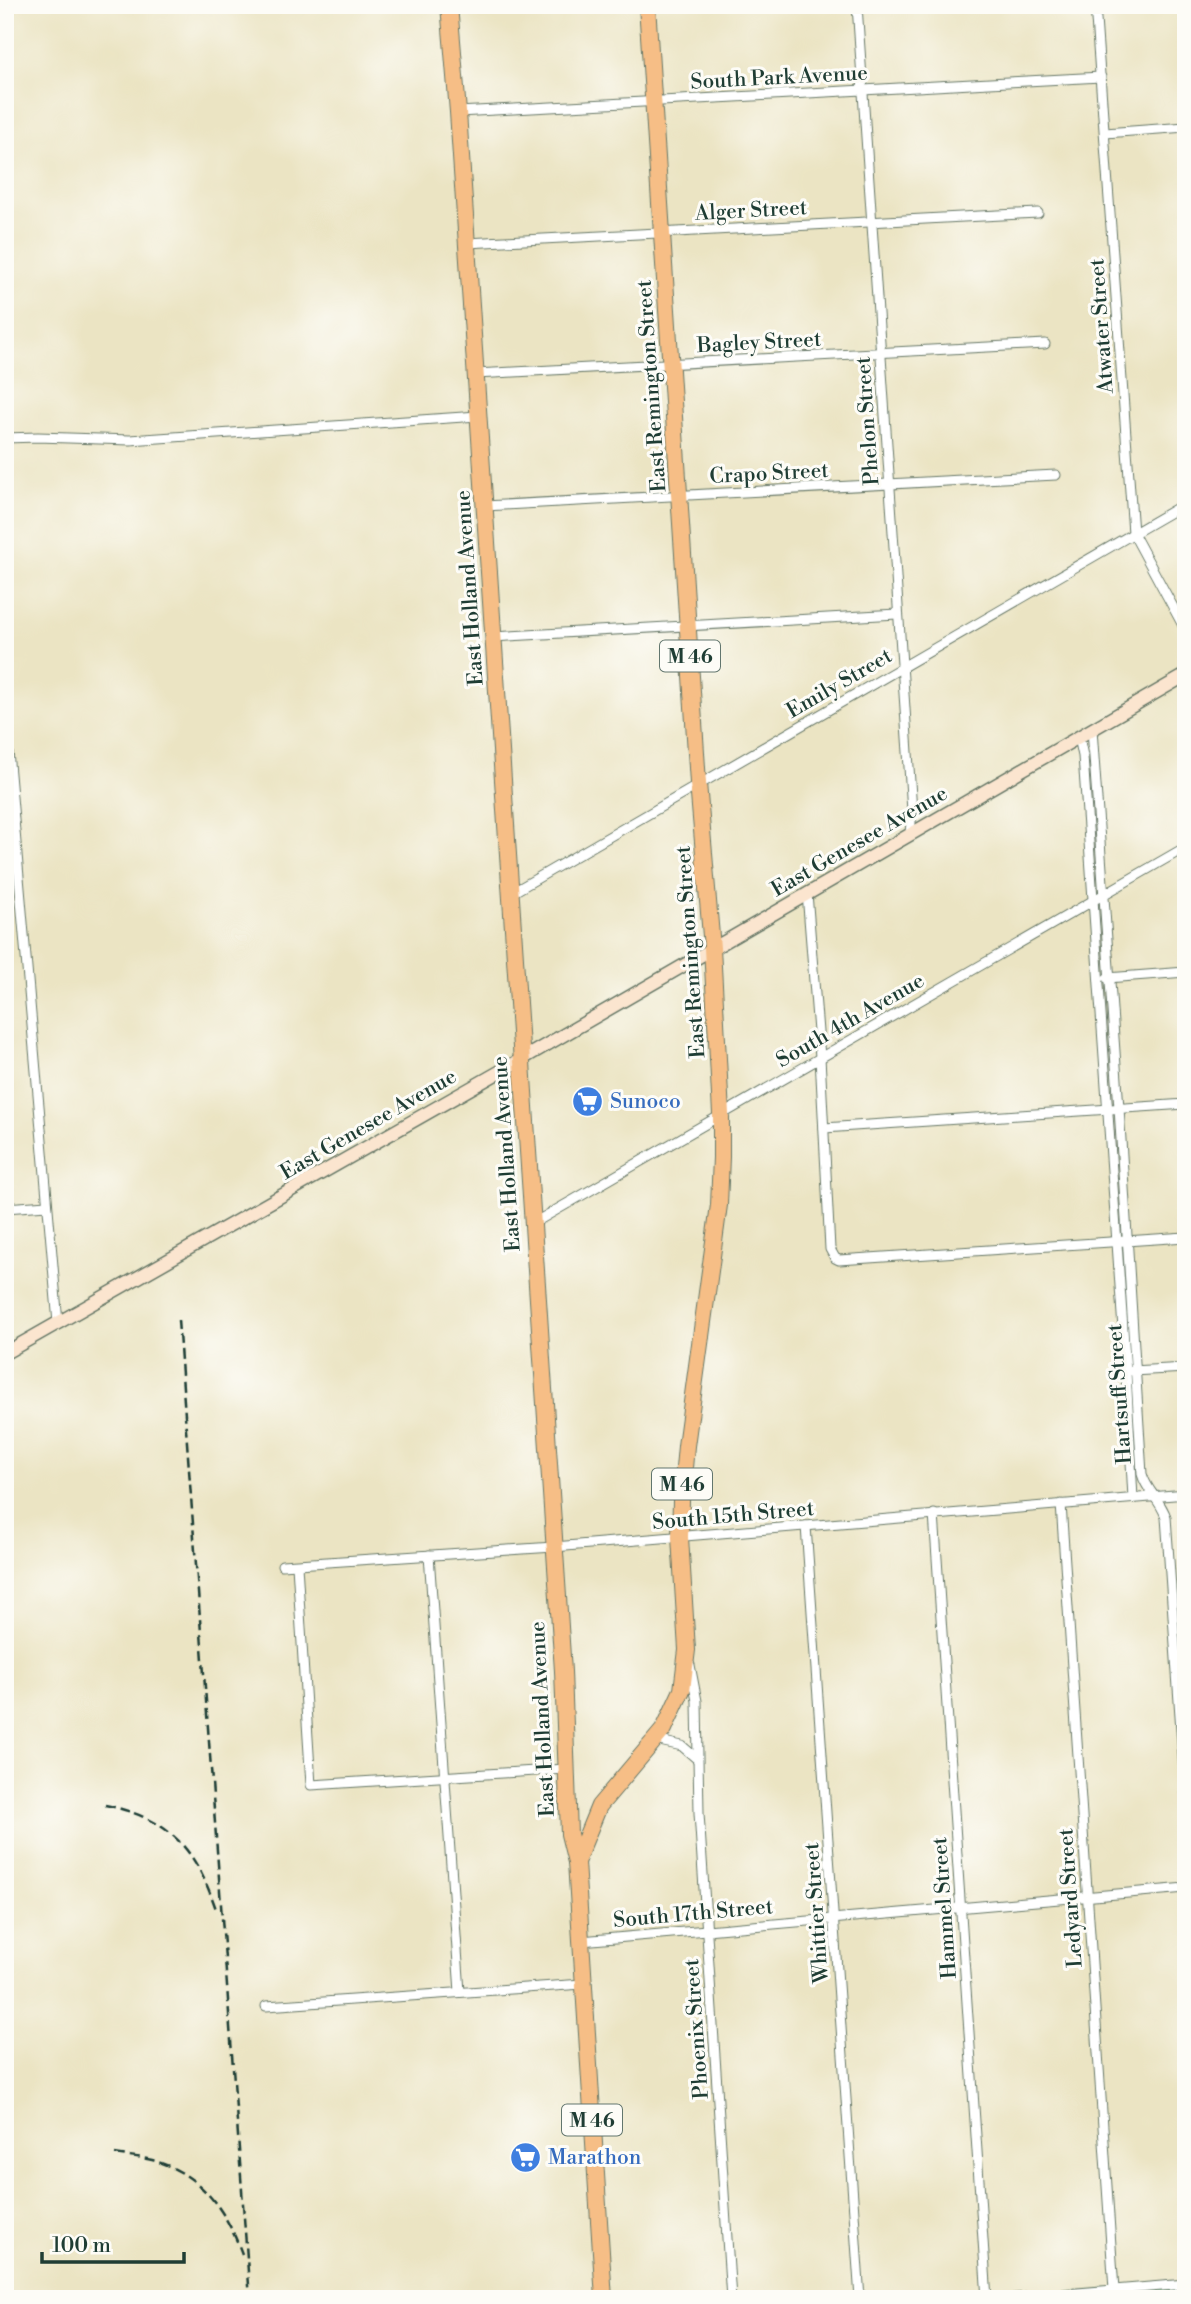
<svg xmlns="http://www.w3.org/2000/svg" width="1191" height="2304" viewBox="0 0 1191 2304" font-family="'Libre Bodoni',serif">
	<rect width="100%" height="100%" fill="#fdfcf7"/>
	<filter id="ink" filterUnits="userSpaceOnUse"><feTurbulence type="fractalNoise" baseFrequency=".0143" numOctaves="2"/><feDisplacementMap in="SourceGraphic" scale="14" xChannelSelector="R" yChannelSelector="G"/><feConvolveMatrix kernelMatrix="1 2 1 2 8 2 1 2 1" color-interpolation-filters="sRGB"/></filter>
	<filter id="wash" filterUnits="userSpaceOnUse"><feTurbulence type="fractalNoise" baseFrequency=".00686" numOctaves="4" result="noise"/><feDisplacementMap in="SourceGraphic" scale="28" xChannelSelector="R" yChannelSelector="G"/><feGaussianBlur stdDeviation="1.57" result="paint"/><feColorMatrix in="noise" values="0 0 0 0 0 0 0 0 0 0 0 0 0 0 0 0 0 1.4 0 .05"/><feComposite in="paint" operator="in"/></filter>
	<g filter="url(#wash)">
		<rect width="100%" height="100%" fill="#ebe4c3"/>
		<polygon fill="#87d99b" stroke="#538b68" stroke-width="2" points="1186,2284 1186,2299 1006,2299"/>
	</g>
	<g filter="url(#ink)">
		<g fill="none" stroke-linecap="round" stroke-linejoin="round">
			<defs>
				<g id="street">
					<polyline points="857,5 912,811 910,834"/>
					<polyline points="1095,5 1133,533 1186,631"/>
					<polyline points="458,112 1101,77"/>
					<polyline points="1105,133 1186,127"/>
					<polyline points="467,243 1038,213"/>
					<polyline points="475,374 1045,344"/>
					<polyline points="5,438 38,437 130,440 478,416"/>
					<polyline points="484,506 1056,475"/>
					<polyline points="493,637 897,614"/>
					<polyline points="5,717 58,1323"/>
					<path d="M1092,729L1119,1108L1142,1474C1147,1492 1160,1499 1166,1517L1186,1801"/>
					<polyline points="1079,737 1083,756 1126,1372 1133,1498"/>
					<polyline points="807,893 820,1057 830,1249 835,1258 839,1260 1186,1237"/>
					<polyline points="510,894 1186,503"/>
					<polyline points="1107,978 1186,972"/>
					<polyline points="824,1128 1186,1104"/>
					<polyline points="5,1208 47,1205"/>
					<polyline points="532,1224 1186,847"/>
					<polyline points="1132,1371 1186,1368"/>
					<polyline points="1061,1504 1114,2290"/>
					<polyline points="934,1514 987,2299"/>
					<polyline points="806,1526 860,2299"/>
					<polyline points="429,1555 460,1992"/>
					<polyline points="282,1565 554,1547 1186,1494"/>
					<polyline points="297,1565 311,1785 566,1769"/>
					<polyline points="690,1665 697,1701 699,1813 731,2299"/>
					<polyline points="655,1740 682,1746 696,1758"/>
					<polyline points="581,1941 1186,1888"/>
					<polyline points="266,2006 583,1984"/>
					<polyline points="1006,2299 1186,2284"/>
				</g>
				<polyline id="secondary" points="5,1353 522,1059 1186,675"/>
				<g id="highway">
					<polyline points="449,5 458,112 563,1671 569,1834 576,1862 604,2299"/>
					<polyline points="576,1862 599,1806 664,1729 682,1690 687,1650 680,1537 681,1501 686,1446 719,1205 721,1157 721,1114 712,948 698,783 647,5"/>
				</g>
			</defs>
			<use href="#street" stroke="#676" stroke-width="11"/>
			<use href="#secondary" stroke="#676" stroke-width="15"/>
			<use href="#highway" stroke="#676" stroke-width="18"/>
			<use href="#street" stroke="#fff" stroke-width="9"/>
			<use href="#secondary" stroke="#fbe5cf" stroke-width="12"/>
			<use href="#highway" stroke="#f6be86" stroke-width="16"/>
			<g stroke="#1f3d34" stroke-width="2.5" stroke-dasharray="10 5" stroke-linecap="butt">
				<polyline points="178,1320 250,2299"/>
				<path d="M105,1805C172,1819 196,1850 217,1912"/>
				<path d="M115,2154C127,2156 140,2157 152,2160C201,2174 226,2210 242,2254"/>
			</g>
		</g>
	</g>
	<defs>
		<symbol id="supermarket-disc" viewBox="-11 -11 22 22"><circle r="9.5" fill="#3f7fe0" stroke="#fdfcf7"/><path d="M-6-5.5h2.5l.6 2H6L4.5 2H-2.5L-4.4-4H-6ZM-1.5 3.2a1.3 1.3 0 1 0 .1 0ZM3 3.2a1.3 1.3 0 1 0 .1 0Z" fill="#fff"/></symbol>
	</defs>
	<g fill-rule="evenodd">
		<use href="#supermarket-disc" x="570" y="1084" width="35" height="35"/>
		<use href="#supermarket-disc" x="508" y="2140" width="35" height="35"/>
	</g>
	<g text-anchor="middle" stroke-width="6" stroke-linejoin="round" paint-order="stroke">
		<g fill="#fdfcf7" stroke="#62766e" stroke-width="2">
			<rect x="660" y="640.5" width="60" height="31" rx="5"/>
			<rect x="652" y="1468.5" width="60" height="31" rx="5"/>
			<rect x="562" y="2104.5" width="60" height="31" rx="5"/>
		</g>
		<g font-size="19" font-weight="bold" fill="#1f3d34">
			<text x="690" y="663">M 46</text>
			<text x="682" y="1491">M 46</text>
			<text x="592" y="2127">M 46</text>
		</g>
		<g font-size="21" fill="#1f3d34" stroke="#fdfcf7">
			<text transform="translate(779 77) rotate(-3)" y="7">South Park Avenue</text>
			<text transform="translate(751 210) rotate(-3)" y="7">Alger Street</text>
			<text transform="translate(1101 326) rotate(-94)" y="7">Atwater Street</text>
			<text transform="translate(759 342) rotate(-3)" y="7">Bagley Street</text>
			<text transform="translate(651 386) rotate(-94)" y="7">East Remington Street</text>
			<text transform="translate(867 421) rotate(-94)" y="7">Phelon Street</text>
			<text transform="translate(769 473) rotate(-3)" y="7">Crapo Street</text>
			<text transform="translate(469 588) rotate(-94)" y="7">East Holland Avenue</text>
			<text transform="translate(839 683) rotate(-30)" y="7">Emily Street</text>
			<text transform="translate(859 841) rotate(-30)" y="7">East Genesee Avenue</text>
			<text transform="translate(690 952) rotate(-94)" y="7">East Remington Street</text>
			<text transform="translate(850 1020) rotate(-30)" y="7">South 4th Avenue</text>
			<text transform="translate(368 1124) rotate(-30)" y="7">East Genesee Avenue</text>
			<text transform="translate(506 1154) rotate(-94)" y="7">East Holland Avenue</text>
			<text transform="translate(1119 1394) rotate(-94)" y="7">Hartsuff Street</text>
			<text transform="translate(733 1515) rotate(-5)" y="7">South 15th Street</text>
			<text transform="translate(542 1719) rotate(-93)" y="7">East Holland Avenue</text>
			<text transform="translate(1070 1898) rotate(-94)" y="7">Ledyard Street</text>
			<text transform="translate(944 1908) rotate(-94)" y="7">Hammel Street</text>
			<text transform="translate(693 1913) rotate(-5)" y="7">South 17th Street</text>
			<text transform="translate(816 1913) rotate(-94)" y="7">Whittier Street</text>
			<text transform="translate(696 2029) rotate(-94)" y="7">Phoenix Street</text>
		</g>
		<g font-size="21" fill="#366cbe" stroke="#fdfcf7" text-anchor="start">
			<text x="610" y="1108">Sunoco</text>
			<text x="548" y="2164">Marathon</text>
		</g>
	</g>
	<rect width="1191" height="2304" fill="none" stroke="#fdfcf7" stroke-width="28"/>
	<path d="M42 2252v10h142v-10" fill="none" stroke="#1f3d34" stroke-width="3.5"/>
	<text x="52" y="2252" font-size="21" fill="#1f3d34" stroke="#fdfcf7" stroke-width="5" paint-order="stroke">100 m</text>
</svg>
